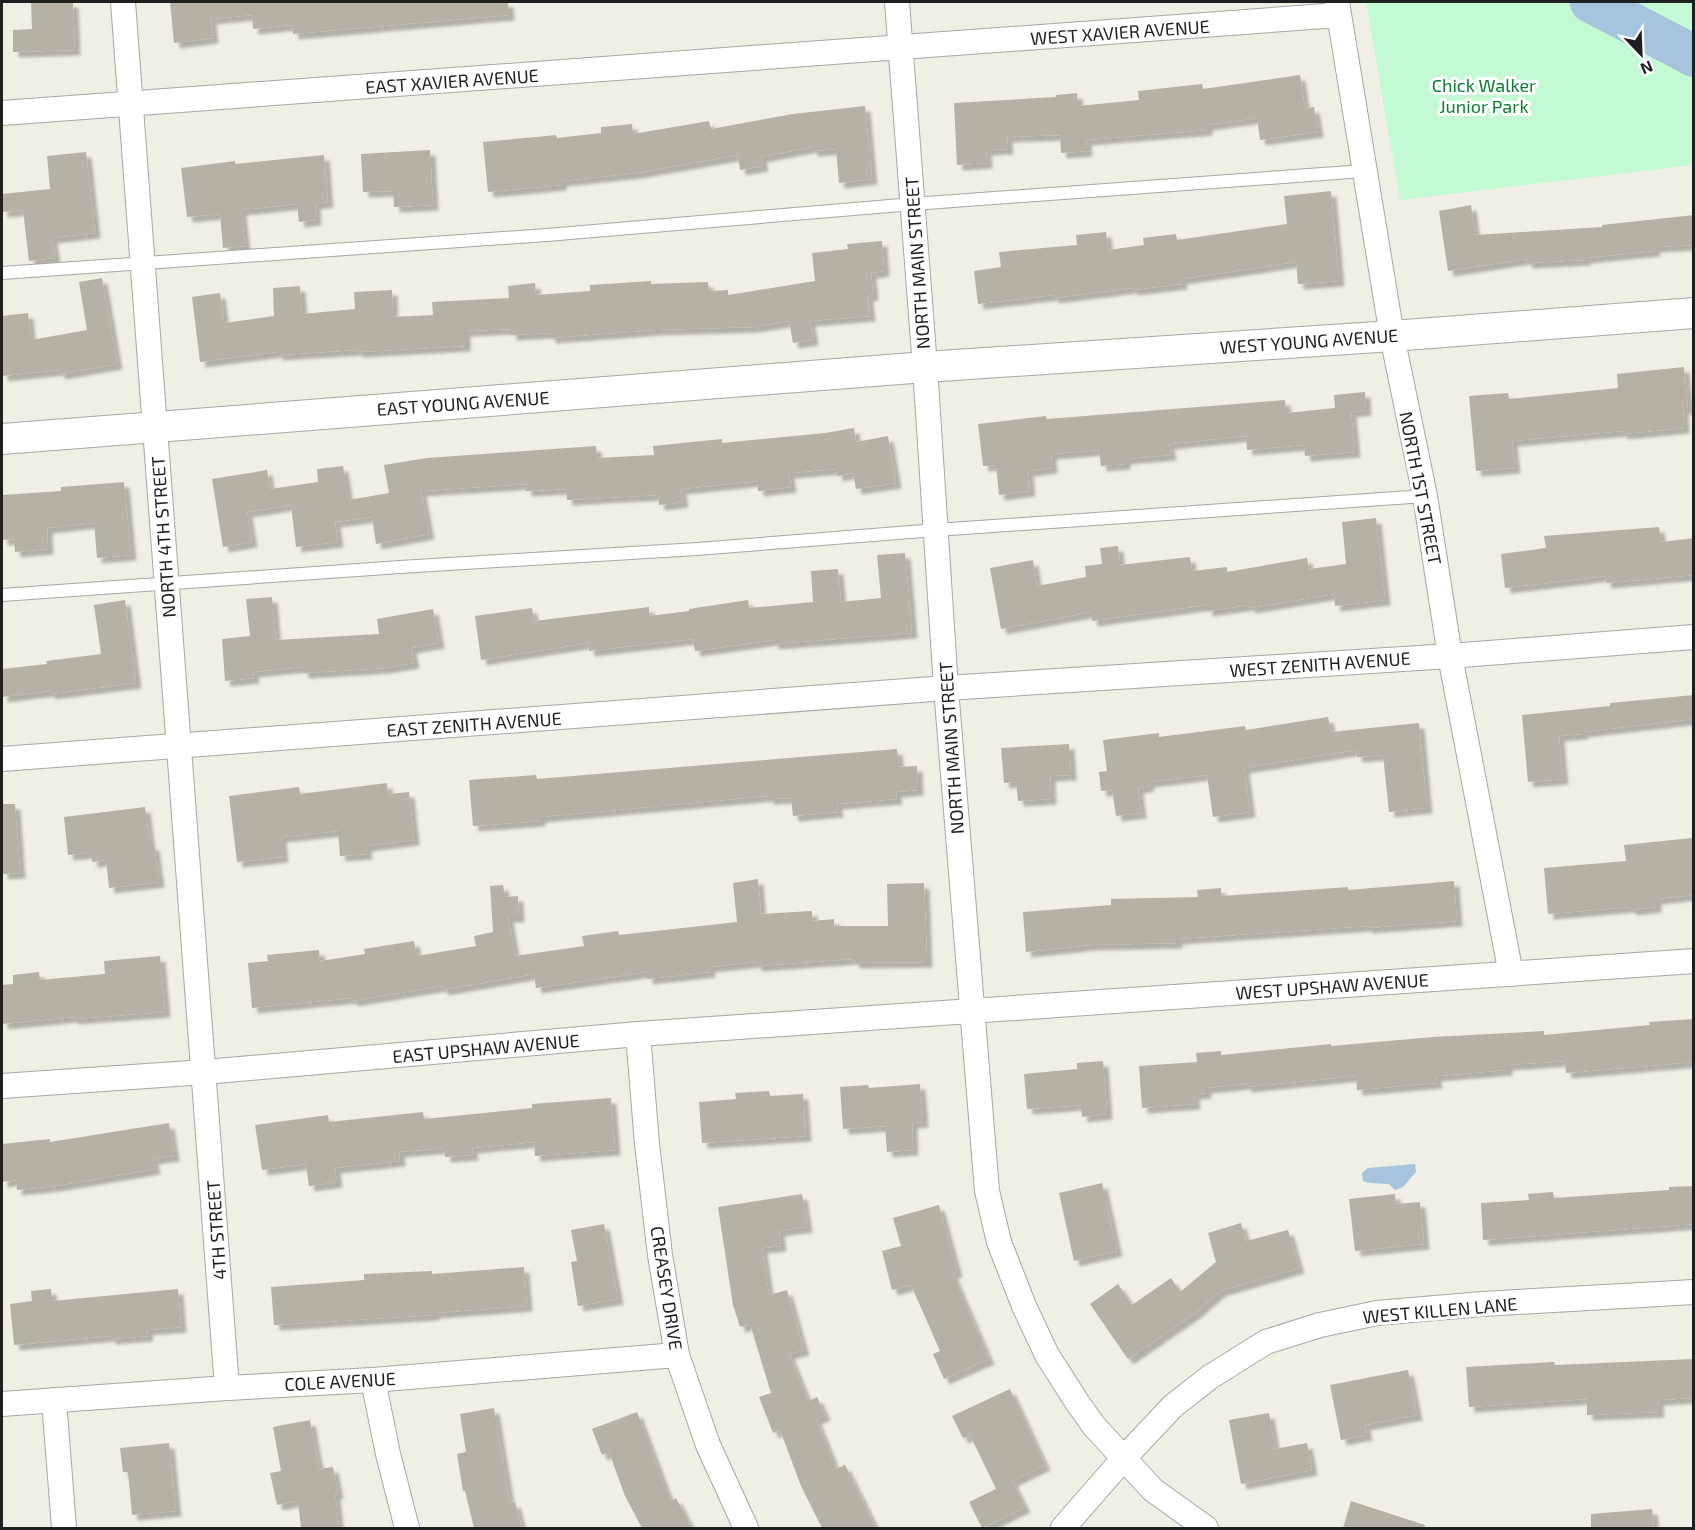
<svg xmlns="http://www.w3.org/2000/svg" width="1695" height="1530" font-family="'Exo 2',sans-serif">
<defs>
<filter id="shadow"><feDropShadow dx="5.5" dy="5.5" stdDeviation="1.5" flood-color="#0004"/></filter>
</defs>
<rect width="100%" height="100%" fill="#f0efe5"/>
<polygon fill="#c3f9d3" points="1366,2 1693,2 1693,165 1400,200"/>
<polygon fill="#a6c4dd" points="1415,1164 1416,1172 1403,1187 1395,1190 1389,1184 1369,1183 1363,1181 1362,1173 1368,1168"/>
<g fill="none" stroke-linecap="round" stroke-linejoin="round">
<polyline stroke="#a6c4dd" stroke-width="42" points="1591,2 1694,56"/>
</g>
<g fill="#b5b1a7" filter="url(#shadow)">
<polygon points="31,2 73,2 75,50 13,52 13,30 32,29"/>
<polygon points="170,2 508,2 509,15 293,34 292,25 253,29 252,15 211,19 213,38 174,43"/>
<polygon points="1300,75 1305,109 1314,107 1318,132 1260,140 1257,118 1207,125 1207,130 1086,140 1087,151 1061,153 1060,135 1007,137 1008,149 986,150 987,163 957,165 954,103 1056,97 1056,95 1077,93 1078,106 1139,100 1138,91 1202,84 1203,89"/>
<polygon points="865,106 872,179 839,183 836,149 812,151 812,147 761,157 763,166 740,170 738,155 637,173 561,181 561,185 488,192 483,142 556,135 557,138 601,133 601,127 632,124 633,134 709,121 711,129 793,114"/>
<polygon points="430,150 433,205 394,207 393,191 363,192 361,154"/>
<polygon points="86,152 95,233 52,238 55,258 29,261 23,210 2,212 2,194 50,189 47,156"/>
<polygon points="324,155 328,202 315,204 316,220 299,222 297,204 241,210 245,246 223,248 220,214 187,217 181,168 235,161 235,164"/>
<polygon points="1331,191 1339,281 1298,284 1296,262 1181,279 1182,284 1132,290 1132,288 1053,298 1053,295 978,304 974,271 1001,267 999,252 1077,245 1076,235 1106,232 1108,250 1144,245 1143,238 1176,234 1177,240 1287,224 1284,196"/>
<polygon points="1471,205 1475,235 1602,227 1602,225 1694,215 1694,245 1654,247 1655,251 1585,258 1585,260 1527,263 1526,259 1448,271 1439,211"/>
<polygon points="882,241 884,271 871,273 873,295 868,296 870,316 810,321 813,340 793,343 789,321 754,327 654,330 550,338 550,333 511,335 511,329 465,331 465,346 357,352 357,350 277,355 277,352 200,362 192,297 220,293 224,323 274,316 273,288 300,286 302,314 355,309 354,292 392,290 393,317 433,315 432,302 509,298 508,286 535,283 536,295 590,291 590,285 651,281 651,284 708,282 709,291 728,290 728,295 815,281 812,253 848,249 847,244"/>
<polygon points="102,278 117,364 60,374 59,370 2,376 2,316 28,313 31,340 87,330 79,282"/>
<polygon points="1684,367 1688,409 1683,409 1684,428 1622,434 1622,431 1512,441 1515,468 1476,471 1469,396 1508,393 1509,399 1618,388 1617,374"/>
<polygon points="1365,392 1366,410 1351,412 1355,452 1305,456 1304,445 1247,450 1246,436 1169,444 1171,455 1125,459 1125,464 1101,466 1099,450 1051,454 1052,468 1028,471 1030,491 999,495 996,465 983,466 978,424 1046,416 1047,419 1285,400 1286,413 1335,408 1334,395"/>
<polygon points="854,428 856,442 888,436 896,483 856,489 853,473 837,476 836,469 789,473 791,487 758,491 757,481 681,489 683,502 659,505 658,495 567,500 566,489 526,491 526,484 421,491 429,534 376,544 372,517 335,522 338,542 296,547 291,505 247,512 252,542 223,547 212,479 267,470 270,489 318,482 317,469 343,466 348,500 389,493 384,465 427,458 596,446 597,458 654,455 653,446 722,439 722,443 825,433"/>
<polygon points="124,482 131,555 97,558 94,523 47,528 48,549 15,552 14,539 2,540 2,495 61,491 61,487"/>
<polygon points="1376,518 1385,600 1335,606 1334,594 1250,608 1249,605 1207,611 1207,605 1092,621 1091,612 1001,629 990,568 1033,560 1037,586 1086,577 1085,566 1102,564 1100,548 1118,546 1120,565 1190,557 1192,571 1227,567 1227,572 1307,558 1309,569 1346,564 1342,522"/>
<polygon points="1659,527 1661,542 1694,538 1694,575 1606,583 1605,576 1505,588 1501,554 1546,548 1544,536"/>
<polygon points="905,553 912,633 773,644 773,640 695,651 693,639 589,651 588,643 481,660 475,616 532,608 534,621 649,607 649,616 689,611 689,609 748,600 749,608 813,602 811,571 838,569 841,602 881,598 877,555"/>
<polygon points="272,597 276,640 379,634 377,619 433,609 439,643 411,648 414,663 385,668 303,673 303,667 253,672 254,678 225,681 222,639 250,636 246,599"/>
<polygon points="125,600 136,683 50,694 50,691 2,697 2,669 47,664 46,661 101,654 94,605"/>
<polygon points="1694,695 1694,719 1582,732 1582,734 1559,736 1563,779 1528,782 1522,715 1610,706 1610,703"/>
<polygon points="1328,717 1331,732 1419,723 1427,808 1389,812 1383,755 1357,757 1356,750 1244,768 1250,812 1213,817 1207,775 1148,782 1149,786 1138,788 1141,813 1116,816 1112,790 1101,791 1099,772 1107,771 1103,740 1159,733 1159,737 1245,726 1246,730"/>
<polygon points="1069,744 1071,775 1050,776 1051,799 1018,801 1016,782 1004,783 1001,748"/>
<polygon points="897,749 899,767 917,766 918,790 896,792 897,799 837,804 838,812 793,816 791,798 768,799 768,796 540,817 540,821 473,826 469,780 536,775 537,779"/>
<polygon points="387,783 388,794 409,792 414,840 366,846 367,854 340,856 338,831 281,837 283,857 237,862 229,796 299,787 300,794"/>
<polygon points="2,804 15,804 20,873 2,874"/>
<polygon points="145,807 150,845 154,845 159,882 109,888 106,860 92,862 91,853 68,855 64,817"/>
<polygon points="1692,838 1694,895 1656,899 1656,907 1631,910 1630,907 1548,914 1544,868 1626,861 1624,845"/>
<polygon points="758,879 761,914 812,911 812,921 834,919 834,926 888,926 887,884 924,883 927,962 854,963 853,959 756,966 756,962 709,967 710,972 647,979 647,972 536,988 534,974 443,990 442,986 352,1001 352,998 252,1008 248,963 268,961 267,955 319,950 320,961 365,954 364,949 414,941 417,956 476,946 474,936 493,932 490,886 503,885 505,897 518,896 519,917 508,917 515,956 584,946 582,936 618,931 619,935 737,922 733,883"/>
<polygon points="1454,881 1457,921 1367,928 1367,926 1177,939 1177,943 1091,945 1026,952 1023,912 1111,905 1111,899 1198,897 1197,890 1221,888 1221,896 1348,887 1348,890"/>
<polygon points="160,956 165,1012 73,1019 73,1017 2,1024 2,985 13,984 13,975 39,972 40,980 105,974 104,961"/>
<polygon points="1694,1019 1694,1062 1566,1073 1565,1061 1507,1065 1507,1070 1436,1076 1437,1083 1357,1090 1356,1076 1246,1087 1246,1084 1206,1088 1206,1093 1194,1094 1195,1104 1142,1108 1139,1066 1197,1062 1196,1053 1221,1051 1221,1055 1331,1044 1331,1046 1433,1037 1544,1031 1544,1035 1650,1025 1649,1022"/>
<polygon points="1103,1061 1107,1114 1082,1117 1081,1105 1027,1109 1024,1074 1077,1069 1077,1063"/>
<polygon points="920,1084 923,1122 912,1123 913,1150 887,1152 885,1126 843,1129 840,1087 868,1085 869,1088"/>
<polygon points="769,1091 770,1096 803,1094 806,1136 702,1143 699,1102 736,1099 735,1093"/>
<polygon points="611,1098 615,1150 535,1156 534,1142 472,1148 473,1155 445,1157 444,1148 399,1152 400,1161 335,1168 337,1182 309,1186 306,1164 262,1170 255,1125 328,1115 329,1122 423,1112 424,1119 532,1108 532,1104"/>
<polygon points="169,1123 174,1156 153,1159 155,1169 55,1186 17,1190 16,1180 2,1182 2,1144 50,1139 50,1142"/>
<polygon points="1102,1183 1117,1251 1074,1261 1059,1193"/>
<polygon points="1694,1186 1694,1224 1483,1240 1481,1203 1529,1200 1528,1194 1553,1192 1554,1198 1669,1190 1669,1187"/>
<polygon points="802,1194 807,1227 779,1231 781,1246 762,1248 769,1295 787,1290 804,1350 789,1354 808,1401 817,1397 825,1415 816,1419 836,1469 845,1465 876,1528 822,1528 801,1486 780,1430 773,1433 759,1397 771,1393 750,1324 740,1327 733,1305 718,1207"/>
<polygon points="1395,1194 1396,1204 1420,1202 1424,1244 1355,1251 1349,1199"/>
<polygon points="939,1205 957,1272 952,1273 989,1359 944,1379 933,1354 940,1351 911,1285 892,1290 882,1251 901,1246 893,1218"/>
<polygon points="1241,1223 1246,1241 1288,1230 1299,1268 1220,1291 1195,1313 1128,1359 1090,1304 1118,1284 1132,1305 1171,1278 1180,1292 1216,1262 1208,1233"/>
<polygon points="604,1224 618,1299 578,1306 571,1262 577,1261 571,1230"/>
<polygon points="524,1267 527,1306 434,1313 434,1315 274,1325 271,1287 364,1280 364,1274 432,1271 432,1274"/>
<polygon points="51,1289 52,1301 178,1289 181,1327 147,1330 148,1336 110,1339 110,1336 14,1345 10,1304 32,1301 31,1291"/>
<polygon points="1694,1359 1694,1398 1658,1400 1659,1412 1587,1415 1587,1399 1469,1407 1466,1367 1554,1362 1555,1365"/>
<polygon points="1408,1370 1417,1415 1365,1425 1367,1435 1341,1440 1330,1385"/>
<polygon points="1010,1389 1045,1465 1012,1481 1025,1507 982,1528 969,1502 996,1489 970,1435 963,1438 952,1416"/>
<polygon points="494,1408 510,1504 515,1502 522,1528 474,1528 465,1491 463,1491 457,1454 466,1452 460,1414"/>
<polygon points="637,1412 670,1501 676,1498 692,1528 642,1528 625,1496 609,1452 602,1455 592,1429"/>
<polygon points="1269,1413 1275,1449 1307,1443 1312,1470 1241,1484 1229,1420"/>
<polygon points="310,1420 319,1469 333,1467 338,1493 335,1494 339,1528 301,1528 298,1501 277,1505 270,1473 281,1471 273,1427"/>
<polygon points="169,1443 176,1511 132,1515 128,1472 123,1472 120,1448"/>
<polygon points="1351,1501 1425,1525 1424,1528 1343,1528"/>
<polygon points="1652,1509 1654,1528 1591,1528 1591,1514"/>
</g>
<g fill="none" stroke-linecap="round" stroke-linejoin="round">
<g stroke="#a6a6a6" stroke-width="14">
<g id="service">
<polyline points="2,273 547,235 913,204 1364,171"/>
<polyline points="2,595 400,567 697,549 936,530 1425,496"/>
</g>
</g>
<g stroke="#a6a6a6" stroke-width="26">
<g id="minor">
<polyline points="123,2 227,1388"/>
<polyline points="897,2 925,367 946,688 987,1191 999,1242 1024,1306 1047,1355 1077,1402 1094,1426 1153,1490 1206,1528"/>
<polyline points="1337,2 1392,336 1425,496 1450,656 1511,974"/>
<polyline points="2,113 1339,15"/>
<polyline points="2,759 946,688 1450,656 1694,637"/>
<polyline points="638,1034 647,1144 660,1255 677,1355 708,1445 746,1528"/>
<polyline points="2,1086 205,1072 638,1034 1694,961"/>
<polyline points="373,1380 388,1454 407,1528"/>
<polyline points="54,1400 64,1528"/>
<polyline points="2,1404 227,1388 373,1380 677,1355"/>
<polyline points="1063,1528 1124,1458 1173,1406 1210,1377 1266,1342 1320,1325 1377,1313 1482,1304 1694,1292"/>
</g>
</g>
<g stroke="#a6a6a6" stroke-width="32">
<polyline id="tertiary" points="2,439 925,367 1392,336 1694,313"/>
</g>
<use href="#service" stroke="#fff" stroke-width="12"/>
<use href="#minor" stroke="#fff" stroke-width="24"/>
<use href="#tertiary" stroke="#fff" stroke-width="30"/>
</g>
<g text-anchor="middle" dominant-baseline="central" stroke-width="6" stroke-linejoin="round" paint-order="stroke">
<g font-size="18" fill="#1f1f1f" stroke="#fff">
<text transform="translate(1120 32) rotate(-4)">WEST XAVIER AVENUE</text>
<text transform="translate(452 81) rotate(-4)">EAST XAVIER AVENUE</text>
<text transform="translate(917 263) rotate(-94)">NORTH MAIN STREET</text>
<text transform="translate(1309 341) rotate(-4)">WEST YOUNG AVENUE</text>
<text transform="translate(463 403) rotate(-4)">EAST YOUNG AVENUE</text>
<text transform="translate(1421 488) rotate(79)">NORTH 1ST STREET</text>
<text transform="translate(163 537) rotate(-94)">NORTH 4TH STREET</text>
<text transform="translate(1320 664) rotate(-4)">WEST ZENITH AVENUE</text>
<text transform="translate(474 724) rotate(-4)">EAST ZENITH AVENUE</text>
<text transform="translate(951 748) rotate(-94)">NORTH MAIN STREET</text>
<text transform="translate(1332 986) rotate(-4)">WEST UPSHAW AVENUE</text>
<text transform="translate(486 1048) rotate(-5)">EAST UPSHAW AVENUE</text>
<text transform="translate(216 1230) rotate(-94)">4TH STREET</text>
<text transform="translate(667 1288) rotate(81)">CREASEY DRIVE</text>
<text transform="translate(1440 1310) rotate(-5)">WEST KILLEN LANE</text>
<text transform="translate(340 1381) rotate(-3)">COLE AVENUE</text>
</g>
<g font-size="18" fill="#0c7e2f" stroke="#fff">
<text x="1484" y="85">Chick Walker<tspan x="1484" dy="21">Junior Park</tspan></text>
</g>
</g>
<rect width="1695" height="1530" fill="none" stroke="#1f1f1f" stroke-width="6"/>
<g transform="translate(1641 54) rotate(157)" stroke="#ffffff" stroke-width="4.5" paint-order="stroke">
<path d="M0-4.5L10 22L0 15L-10 22Z" fill="#1f1f1f"/>
<text y="-9" font-size="16" font-weight="bold" text-anchor="middle" fill="#1f1f1f">N</text>
</g>
</svg>
